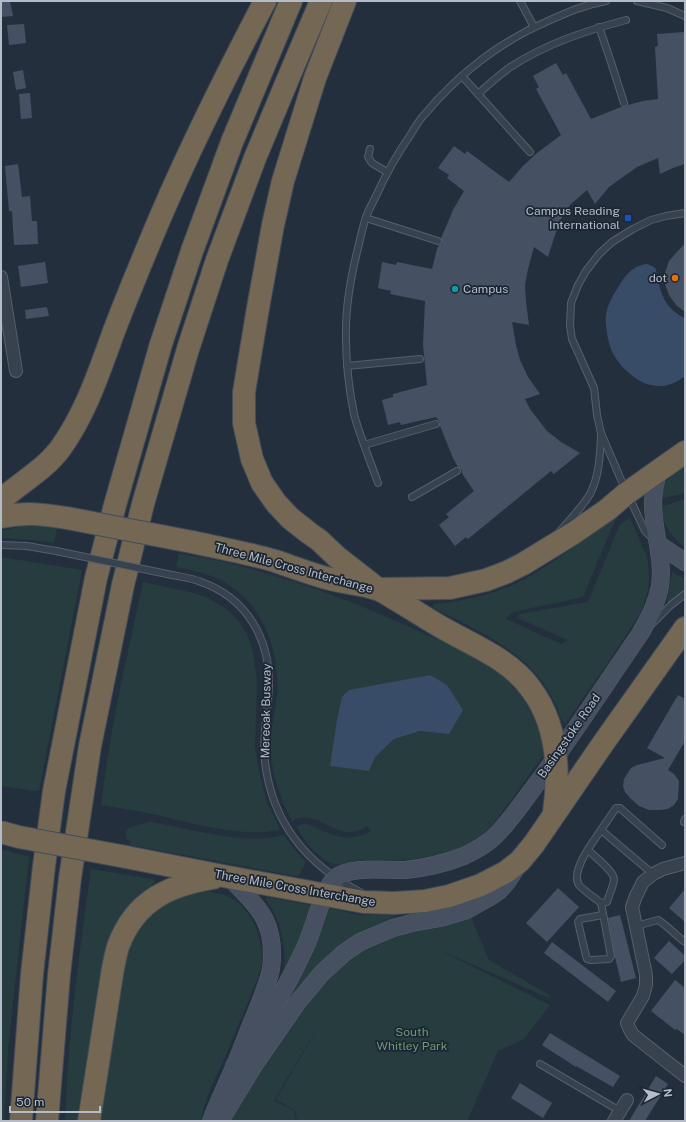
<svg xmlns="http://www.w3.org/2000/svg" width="686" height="1122" font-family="'Public Sans',sans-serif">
<rect width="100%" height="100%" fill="#242f3e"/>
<g fill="#263c3f" fill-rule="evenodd">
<path d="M 685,465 L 685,493 L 664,498 L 659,497 C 665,479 671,476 685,465 Z"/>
<path d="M 685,499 L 685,547 C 671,537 661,522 661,505 L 667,505 Z"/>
<path d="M 617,516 L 617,517 L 612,527 L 583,597 L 513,612 L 506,618 L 506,619 L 513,622 L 561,644 L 568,640 L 518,618 L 519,614 L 588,602 L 620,524 L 630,518 L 646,555 L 648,562 L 649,579 L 648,590 L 645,601 L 640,614 L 601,673 L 565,724 C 561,719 560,713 557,707 C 553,699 548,690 543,683 C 517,647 474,628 435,609 L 433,607 L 434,604 C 464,601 489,595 517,583 C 530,577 542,568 554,561 C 575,546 596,531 617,516 Z"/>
<polygon points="20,526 40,526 57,528 54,543 32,540 3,538 2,531"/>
<path d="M 179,554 C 191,556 203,557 215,560 C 287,576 356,602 423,633 C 451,646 482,659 505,679 C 521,693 531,710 538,729 C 541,738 544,747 543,756 C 530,773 518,791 505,808 C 497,819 488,832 476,839 C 456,853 425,859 400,860 C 387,861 374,859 361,860 C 352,861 339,867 331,863 C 315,856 304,840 296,826 L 303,824 L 308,824 C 332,834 345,845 371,831 L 367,826 C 362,829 356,832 349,832 C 329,832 313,808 292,821 C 281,800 273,779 271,755 C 269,734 275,715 277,695 C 280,655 266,611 232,587 C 228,585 224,581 219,579 C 205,573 191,570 176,567 ZM 430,675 L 449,734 L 420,731 L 394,739 L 375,757 Z"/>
<polygon points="1,557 82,570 39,791 34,791 1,786"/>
<polygon points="672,573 674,573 685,579 685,590 669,603 667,603 667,600"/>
<path d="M 143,582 L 194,593 L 208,598 L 228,610 L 238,620 L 247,634 L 253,651 L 257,680 L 255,747 L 260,776 L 266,800 L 280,829 C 250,840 184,821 152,814 C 135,810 118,808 101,805 C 110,730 127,656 143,582 Z"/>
<path d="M 148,822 L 152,822 C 190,829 247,846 284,835 L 294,849 L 306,862 L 299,875 L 296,876 L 130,845 L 131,840 L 126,839 L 126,831 L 128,828 Z"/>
<polygon points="1,849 29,857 8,1049 4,1121 1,1121"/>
<path d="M 91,869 L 153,879 L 155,882 L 139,896 L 130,906 L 82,1121 L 65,1121 C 68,1037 79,953 91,869 Z"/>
<path d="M 204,891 C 226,894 239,898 251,918 C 258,930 262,945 262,959 C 261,973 254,987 249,1000 C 240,1021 231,1043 222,1064 C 213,1083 204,1101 201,1121 L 98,1121 L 108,1038 L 130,938 L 161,903 L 190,893 Z"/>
<path d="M 267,897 L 310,905 C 311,920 294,953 288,967 L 285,969 L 284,968 C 286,943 281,922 267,901 L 266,898 Z"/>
<polygon points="328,908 360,915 394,915 395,917 364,931 348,940 273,1022 326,910"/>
<polygon points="470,915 489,960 551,996 549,998 437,949 550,1005 524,1039 498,1051 467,1121 297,1121 295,1110 276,1100 328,1009 274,1101 294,1110 296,1121 227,1121 324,977 367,942"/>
</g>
<g fill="#394c67">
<path d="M 647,264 C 650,265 653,266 655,268 C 658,273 657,279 659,284 C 662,299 670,312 685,318 L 685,376 C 677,382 668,387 657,386 C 638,385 618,366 611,349 C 608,342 607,333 606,325 C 606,322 605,319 606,316 C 607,305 613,295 619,286 C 625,275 634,265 647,264 Z"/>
<polygon points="430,675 447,685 463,710 449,734 420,731 394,739 375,757 369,771 330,766 337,720 342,697 349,690"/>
</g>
<g fill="#455162">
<polygon points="1,1 10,1 13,16 1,17"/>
<polygon points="24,24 26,43 9,45 7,25"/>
<polygon points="684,32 685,164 673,168 660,174 658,158 637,167 609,187 595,204 587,190 570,205 560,221 554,238 548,257 534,247 528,269 525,285 526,302 529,325 512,322 516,345 520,360 528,377 540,394 525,399 530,409 547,431 561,442 580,453 554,474 551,471 468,539 466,537 455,546 439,525 449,517 446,514 474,491 463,475 461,469 458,467 453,458 440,426 440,422 436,417 401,425 400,422 388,425 382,400 393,397 393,394 427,385 423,345 425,301 390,294 391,291 378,288 382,262 396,265 397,262 432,269 437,249 439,245 442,243 441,238 445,229 453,210 464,191 447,178 449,175 438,168 454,146 465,154 467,151 509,182 523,166 537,153 561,135 536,89 539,87 533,76 556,63 563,75 566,73 591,119 621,107 626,107 628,105 643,101 658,99 655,47 658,46 657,34"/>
<polygon points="23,70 26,88 16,90 13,72"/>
<polygon points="30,93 32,118 21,119 19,94"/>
<polygon points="18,164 22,197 30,196 32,221 37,221 38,244 14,245 12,211 9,211 5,166"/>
<polygon points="685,243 685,312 676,305 669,295 665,284 665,273 669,261"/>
<polygon points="45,262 48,283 21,287 18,266"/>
<polygon points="47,307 49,316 26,319 25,310"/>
<polygon points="678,695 685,699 685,741 668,770 674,774 679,781 678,799 674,805 668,809 660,810 649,810 639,806 630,798 625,792 623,786 624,779 631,768 637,765 665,758 647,748"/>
<polygon points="558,888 579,907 547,942 526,923"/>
<polygon points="685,889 685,922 669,908"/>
<polygon points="620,915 636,978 621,982 615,957 608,918"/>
<polygon points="669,941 685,956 685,960 672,974 654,958"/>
<polygon points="552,942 616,991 608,1002 544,953"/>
<polygon points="675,980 685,988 685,1035 677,1029 675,1030 651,1011"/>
<polygon points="550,1033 620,1076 613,1087 576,1066 576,1067 542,1045"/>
<polygon points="656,1076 668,1084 645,1121 629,1121"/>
<polygon points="520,1083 552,1103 543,1118 511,1098"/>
</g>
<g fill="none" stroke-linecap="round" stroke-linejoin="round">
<g stroke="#565f6c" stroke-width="8">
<g id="lane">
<polyline points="520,1 534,27"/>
<polyline points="637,1 667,8 685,16"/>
<polyline points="599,27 610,59 624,103"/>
<polyline points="462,76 520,141 530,152"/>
<path d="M 478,94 C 488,85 498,76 509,68 C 545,44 585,31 626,20"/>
<polyline points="370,149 368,157 372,163 387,172"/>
<polyline points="366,218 438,241"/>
<polyline points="347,366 420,359"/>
<polyline points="364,445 436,424"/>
<path d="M 378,483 C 370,460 360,437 354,414 C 349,389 346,363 346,338 C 345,306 351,275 359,244 C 361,235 363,226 366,217 C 368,211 372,204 375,198 C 385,176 397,154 411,134 C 415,127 419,120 425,114 C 458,74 501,41 548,21 C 568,12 584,5 606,1"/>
<polyline points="625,489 601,433 597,415 594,388 572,339 570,326 571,303 578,285 586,271 599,254 612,242 633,229 651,220 666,216 685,213"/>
<polyline points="412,497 457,471"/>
<polyline points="629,497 645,531 653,539"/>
<path d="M 560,531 C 569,521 583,506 590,494 C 599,477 600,456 601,436"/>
<polyline points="1,545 27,546 56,551"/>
<path d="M 172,575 C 182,577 192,578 201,582 C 247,598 270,639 269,686 C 268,712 262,737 265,762 C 272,823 308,866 362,893"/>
<polyline points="652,624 671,605 685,594"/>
<polyline points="684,822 685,819"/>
<polyline points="601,830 616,808 620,808 662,845"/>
<path d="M 588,850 C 594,856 615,872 614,880 C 613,887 609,895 607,902 L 601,903 C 595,898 584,891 579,885 C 570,871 593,842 601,830 L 653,874"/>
<polyline points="601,903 611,956 609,959 591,960 587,959 586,956 578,922 580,919 603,915"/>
<path d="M 636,926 L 658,920 C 668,926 675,935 685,942"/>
<polyline points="540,1064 620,1111"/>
</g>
</g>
<g stroke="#565f6c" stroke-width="14">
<g id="street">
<polyline points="1,277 16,371"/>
<polyline points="685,863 663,869 653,874 643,882 636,896 632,907 646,975 646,985 643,996 627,1023 629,1028 633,1035 685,1076"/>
<polyline points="614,1121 627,1100"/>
</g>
</g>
<g stroke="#565f6c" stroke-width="18">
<g id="secondary">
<polyline points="658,544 685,562"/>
<path d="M 234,1066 C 261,1029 284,993 303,952 C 312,934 316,914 324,896 C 327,890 329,884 334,879 C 349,865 386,871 405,870 C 425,868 446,863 464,856 C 476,850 488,844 498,833 C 514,816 527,796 541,778 C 575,731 607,682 640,634 C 649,619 657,603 660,586 C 664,558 653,531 653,504 C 653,492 655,482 659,471"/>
<path d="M 211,1121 C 218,1102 227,1084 235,1065 C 242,1049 248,1031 255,1015 C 261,1000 268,984 271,969 C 273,953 272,933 264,918 C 256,903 241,890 229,877"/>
<polyline points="220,1121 253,1067 297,1003 322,973 344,953 360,942 393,928 412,923 440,918 467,910 492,896 499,891 507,882 517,867"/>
</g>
</g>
<g stroke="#434c59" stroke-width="24">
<g id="highway">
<polyline points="345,1 315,78 283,181 273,225 258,308 244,392 244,423 252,459 262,483 276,503 290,518 309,533 319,540 337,557 378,589"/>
<path d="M 1,500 C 20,483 44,470 60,449 C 86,413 99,372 114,331 C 125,302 137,273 149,244 C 183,161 223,81 265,1"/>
<path d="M 1,517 C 26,512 42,514 67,518"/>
<path d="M 192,542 C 220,548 248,553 275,561 C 293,567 311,574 330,579 C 345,583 362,584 377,589 C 383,591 390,596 395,599 C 414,610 431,622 450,632 C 479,648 511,661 531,689 C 558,725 560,770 554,813"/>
<polyline points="378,589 450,588 486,580 507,572 523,564 572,534 607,510 627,493 685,452"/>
<polyline points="126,857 223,876 364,902 395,903 425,901 449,896 481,885 506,872 520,861 534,844 602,745 685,628"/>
<polyline points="21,1121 32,974 44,866 54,791 96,578 115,505 161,344 192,251 232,142 291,1"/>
<polyline points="47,1121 59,975 70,878 90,746 123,585 143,504 188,349 217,260 255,158 293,67 321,1"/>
<path d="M 89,1121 L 113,968 C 115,960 116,951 119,944 C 136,900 170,885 213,878"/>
</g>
</g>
<use href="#lane" stroke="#38414e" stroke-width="6"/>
<use href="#street" stroke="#38414e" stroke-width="12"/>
<use href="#secondary" stroke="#465061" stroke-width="17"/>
<use href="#highway" stroke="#746855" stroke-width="22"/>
<g stroke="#565f6c" stroke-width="8" stroke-linecap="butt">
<polyline id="lane-bridge" points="56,551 172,575"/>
</g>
<g stroke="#434c59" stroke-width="24" stroke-linecap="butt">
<g id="highway-bridge">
<polyline points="67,518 192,542"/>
<polyline points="1,832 19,837 126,857"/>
</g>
</g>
<use href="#lane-bridge" stroke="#38414e" stroke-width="6"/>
<use href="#highway-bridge" stroke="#746855" stroke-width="22"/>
</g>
<rect fill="#1a4fb4" stroke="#1d2633" stroke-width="1.5" x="624" y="214" width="8" height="8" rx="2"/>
<circle fill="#e8710a" stroke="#1d2633" stroke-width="1.5" cx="675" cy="278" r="4"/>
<circle fill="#0f9aa8" stroke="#1d2633" stroke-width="1.5" cx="455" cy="289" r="4"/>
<g text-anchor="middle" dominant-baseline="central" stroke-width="3.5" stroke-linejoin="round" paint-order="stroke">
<g font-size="12" fill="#b4bcc9" stroke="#1d2633" text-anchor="end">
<text x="620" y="211">Campus Reading<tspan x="620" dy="14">International</tspan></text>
<text x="667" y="278">dot</text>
<text x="463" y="289" text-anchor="start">Campus</text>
</g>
<g font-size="12" fill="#b4bcc9" stroke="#1d2633">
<text transform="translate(294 568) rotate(15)">Three Mile Cross Interchange</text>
<text transform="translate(266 711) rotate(-89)">Mereoak Busway</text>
<text transform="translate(569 736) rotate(-55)">Basingstoke Road</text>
<text transform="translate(295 888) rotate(10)">Three Mile Cross Interchange</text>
</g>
<g font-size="12" fill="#6b9a76" stroke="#1d2633">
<text x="412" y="1032">South<tspan x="412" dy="14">Whitley Park</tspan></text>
</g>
</g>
<rect width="686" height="1122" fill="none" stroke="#b4bcc9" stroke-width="4"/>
<g transform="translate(658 1094) rotate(84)" stroke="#1d2633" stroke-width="3" paint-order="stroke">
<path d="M0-3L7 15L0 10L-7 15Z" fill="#b4bcc9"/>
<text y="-6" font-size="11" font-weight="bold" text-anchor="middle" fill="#b4bcc9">N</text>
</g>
<path d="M10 1106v6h90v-6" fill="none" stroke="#b4bcc9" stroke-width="2"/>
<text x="16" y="1106" font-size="12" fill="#b4bcc9" stroke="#1d2633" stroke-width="3" paint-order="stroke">50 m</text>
</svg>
